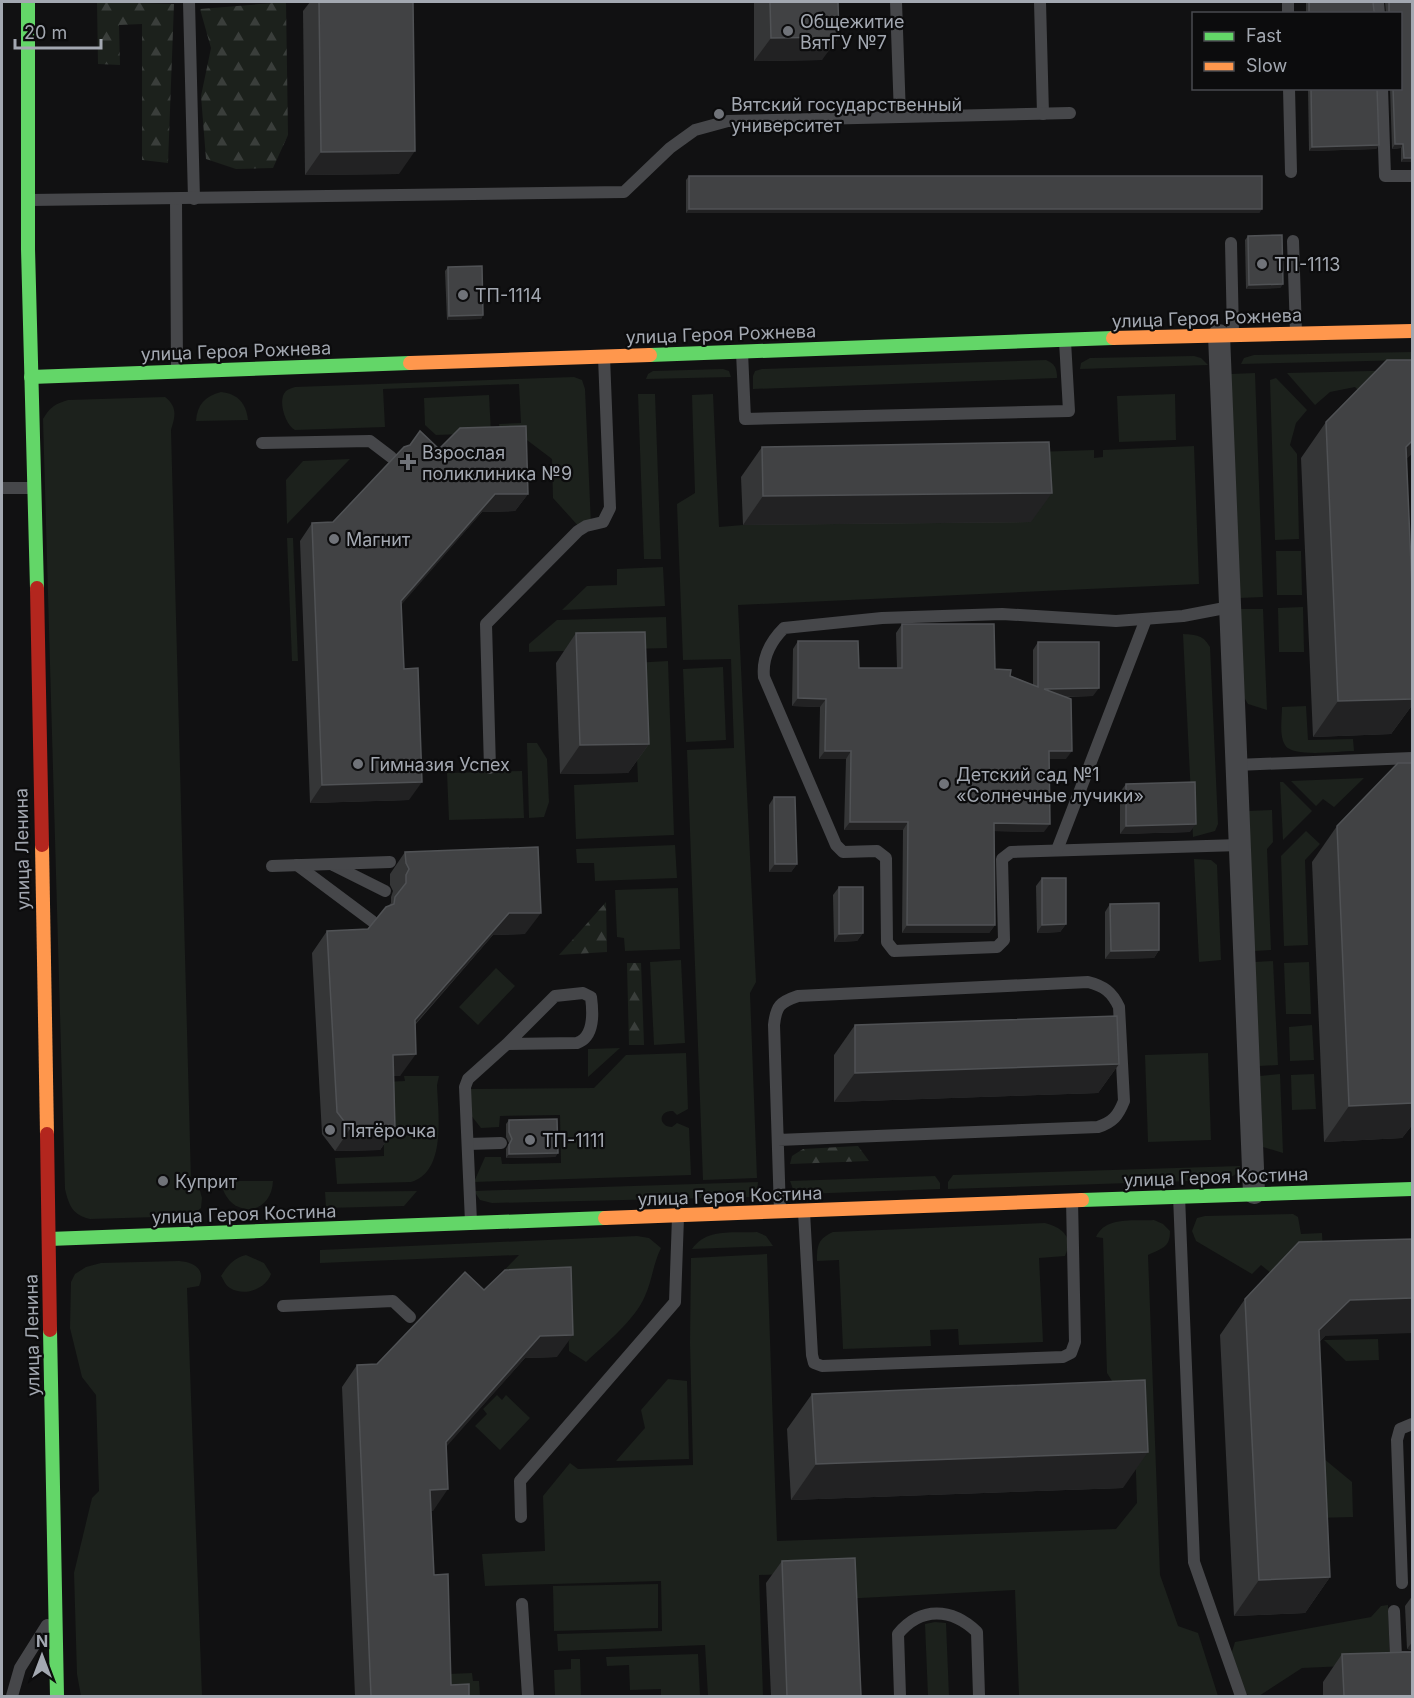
<svg xmlns="http://www.w3.org/2000/svg" width="1414" height="1698" font-family="Inter,sans-serif">
<defs>
<pattern id="forest-firs" width="22" height="20" patternUnits="userSpaceOnUse" patternTransform="scale(1.5)"><rect width="22" height="20" fill="#1c211c"/><path d="M5 1l3.5 6h-7zM16 11l3.5 6h-7z" fill="#3a3e3b"/></pattern>
</defs>
<rect width="100%" height="100%" fill="#111112"/>
<g fill="#1c211c">
<polygon points="1412,352 1412,360 1241,364 1244,358 1254,355"/>
<polygon points="1194,356 1201,358 1208,365 1080,369 1081,363 1090,358"/>
<path d="M 1046,360 C 1055,364 1057,368 1057,378 L 753,389 L 753,376 L 755,371 L 762,369 Z"/>
<polygon points="723,369 729,371 731,377 646,379 648,374 653,371"/>
<polygon points="1412,370 1360,392 1355,387 1330,392 1315,405 1287,373"/>
<polygon points="1255,373 1263,597 1239,598 1231,374"/>
<path d="M 574,377 L 582,380 L 585,389 L 591,525 L 581,529 L 553,498 L 552,459 L 519,434 L 500,434 L 499,424 L 521,423 L 519,384 L 383,389 L 385,427 L 295,430 C 285,425 277,399 286,391 C 288,389 292,388 295,387 Z"/>
<polygon points="1276,378 1307,410 1296,423 1290,445 1297,454 1299,539 1275,540 1270,380"/>
<path d="M 221,392 C 238,394 246,403 248,420 L 196,421 C 197,405 205,396 221,392 Z"/>
<polygon points="638,394 655,394 661,559 644,559"/>
<polygon points="713,394 719,527 743,525 1034,452 1094,450 1094,458 1103,457 1103,450 1194,446 1199,584 738,605 756,982 750,993 757,1178 703,1180 687,750 734,748 731,659 683,660 677,504 695,493 692,395"/>
<polygon points="1175,394 1176,440 1119,442 1117,396"/>
<polygon points="489,395 491,433 436,435 425,425 424,398"/>
<path d="M 165,397 C 178,407 175,417 171,430 L 191,1181 L 199,1187 L 202,1198 L 201,1208 L 191,1216 L 90,1219 C 73,1215 69,1206 65,1189 L 43,419 C 50,407 55,404 68,400 Z"/>
<polygon points="350,459 287,524 286,480 303,461"/>
<polygon points="287,538 293,538 298,661 292,661"/>
<polygon points="1276,551 1301,551 1302,595 1277,595"/>
<polygon points="663,567 665,606 562,610 587,586 617,585 617,569"/>
<polygon points="1303,607 1304,652 1279,652 1278,608"/>
<polygon points="1238,609 1263,609 1267,710 1248,704 1242,694"/>
<polygon points="666,617 667,648 529,652 529,644 557,620"/>
<path d="M 1183,634 C 1197,635 1203,635 1210,647 L 1218,824 L 1215,831 L 1193,837 Z"/>
<polygon points="668,661 674,835 576,839 574,785 638,782 633,663"/>
<polygon points="723,667 726,740 686,742 683,669"/>
<path d="M 1306,706 L 1308,740 L 1353,739 L 1354,751 C 1339,751 1292,758 1285,745 C 1279,736 1282,718 1282,707 Z"/>
<polygon points="527,743 537,743 547,759 549,802 544,817 529,818"/>
<polygon points="522,771 524,818 449,820 447,773"/>
<polygon points="1364,778 1334,807 1323,799 1316,806 1291,781"/>
<polygon points="1280,782 1283,782 1312,811 1283,840"/>
<polygon points="1272,810 1273,842 1267,849 1271,950 1254,951 1248,811"/>
<polygon points="1306,831 1320,844 1305,860 1308,945 1284,946 1281,856"/>
<polygon points="675,845 677,878 595,881 594,863 577,863 576,849"/>
<polygon points="1194,859 1211,860 1217,865 1221,960 1199,962"/>
<polygon points="678,888 680,949 625,951 624,938 617,937 615,890"/>
<polygon points="681,960 685,1043 654,1045 650,962"/>
<polygon points="1273,961 1278,1065 1259,1066 1254,962"/>
<polygon points="1309,962 1311,1014 1286,1014 1284,963"/>
<polygon points="496,968 515,986 478,1025 459,1007"/>
<polygon points="1312,1025 1314,1060 1290,1061 1289,1027"/>
<polygon points="620,1048 588,1077 588,1049"/>
<path d="M 686,1053 L 688,1109 L 677,1115 L 673,1111 C 658,1110 658,1127 672,1127 L 677,1123 L 689,1128 L 691,1175 L 474,1182 L 485,1157 L 501,1157 L 502,1164 L 561,1163 L 560,1115 L 500,1116 L 499,1127 L 481,1128 L 470,1114 L 469,1089 L 594,1088 L 626,1055 Z"/>
<polygon points="1208,1053 1211,1140 1148,1142 1145,1055"/>
<polygon points="1280,1074 1283,1153 1263,1147 1260,1076"/>
<polygon points="1314,1074 1316,1109 1292,1110 1291,1075"/>
<path d="M 404,1076 L 439,1076 L 437,1085 C 438,1113 447,1172 411,1182 L 337,1184 L 335,1158 L 384,1156 L 383,1082 L 405,1081 Z"/>
<polygon points="1240,1166 1240,1171 1233,1176 1221,1180 948,1189 948,1182 953,1175"/>
<polygon points="935,1176 940,1183 940,1189 802,1194 793,1189 790,1181"/>
<path d="M 221,1181 L 273,1181 C 271,1219 226,1218 221,1181 Z"/>
<polygon points="758,1182 757,1192 751,1197 492,1203 480,1200 474,1191"/>
<polygon points="417,1191 404,1206 326,1208 325,1192"/>
<polygon points="1293,1214 1298,1217 1301,1234 1322,1233 1324,1273 1272,1274 1261,1265 1252,1274 1196,1241 1192,1231 1197,1218 1205,1216"/>
<path d="M 1154,1220 L 1163,1224 L 1170,1231 C 1170,1248 1162,1248 1148,1255 L 1160,1575 L 1178,1626 L 1198,1633 L 1218,1696 L 1019,1696 L 1015,1590 L 841,1599 L 840,1572 L 759,1575 L 763,1696 L 708,1696 L 705,1645 L 558,1651 L 557,1634 L 662,1631 L 661,1581 L 485,1586 L 482,1554 L 545,1551 L 543,1496 L 570,1463 L 578,1469 L 693,1465 L 690,1343 L 691,1258 L 767,1254 L 777,1541 L 1116,1529 L 1137,1503 L 1134,1416 L 1107,1373 L 1103,1238 L 1096,1237 C 1105,1216 1134,1221 1154,1220 Z"/>
<path d="M 1045,1223 C 1063,1228 1074,1237 1065,1256 L 1039,1258 L 1043,1342 L 959,1345 L 958,1329 L 930,1330 L 931,1346 L 843,1349 L 839,1260 L 817,1261 C 817,1245 818,1239 833,1232 Z"/>
<path d="M 757,1232 L 766,1236 L 773,1246 L 692,1249 C 706,1228 733,1233 757,1232 Z"/>
<path d="M 637,1236 L 649,1238 L 661,1248 C 653,1264 652,1281 645,1296 C 635,1320 605,1344 586,1362 L 569,1351 L 567,1284 L 488,1287 L 519,1255 L 320,1263 L 320,1250 Z"/>
<path d="M 246,1255 L 264,1263 L 271,1274 C 266,1289 244,1297 230,1288 C 225,1285 224,1280 221,1276 C 228,1265 234,1258 246,1255 Z"/>
<path d="M 179,1261 C 195,1262 206,1270 199,1286 L 187,1288 L 202,1696 L 81,1696 L 77,1674 L 74,1573 L 92,1498 L 99,1491 L 96,1395 L 82,1377 L 70,1328 L 71,1282 L 75,1274 L 86,1267 L 101,1263 Z"/>
<polygon points="1378,1339 1379,1360 1346,1361 1324,1340"/>
<polygon points="668,1379 687,1381 689,1459 616,1461 645,1428 641,1410"/>
<polygon points="497,1395 502,1400 506,1395 530,1418 500,1450 475,1426 487,1414 483,1409"/>
<polygon points="1312,1449 1352,1482 1353,1517 1315,1518"/>
<polygon points="658,1584 658,1628 554,1631 553,1586"/>
<polygon points="1388,1605 1390,1664 1302,1668 1259,1696 1250,1696 1245,1693 1231,1655 1235,1642 1371,1617 1381,1606"/>
<polygon points="935,1622 946,1623 949,1696 928,1696 925,1624"/>
<polygon points="698,1654 700,1696 661,1696 661,1689 630,1690 629,1665 607,1666 606,1657"/>
<polygon points="571,1659 580,1659 581,1696 555,1696 554,1670 571,1669"/>
<polygon points="472,1673 473,1681 479,1681 480,1696 457,1696 449,1689 448,1674"/>
</g>
<g fill="url(#forest-firs)">
<polygon points="97,2 174,4 168,163 142,160 142,24 119,25 120,65 98,64"/>
<polygon points="286,2 288,135 273,168 236,169 206,159 201,96 211,48 200,9"/>
<polygon points="606,902 607,952 559,955"/>
<polygon points="627,963 641,963 644,1045 629,1045"/>
<polygon points="858,1146 869,1161 790,1164 792,1156 803,1149"/>
</g>
<g fill="none" stroke-linecap="round" stroke-linejoin="round">
<g stroke="#46474a" stroke-width="12">
<polyline points="189,2 194,199"/>
<polyline points="896,2 900,116"/>
<polyline points="1040,2 1043,114"/>
<polyline points="1288,2 1288,14"/>
<polyline points="1378,2 1379,14"/>
<polyline points="1289,88 1291,172"/>
<polyline points="1382,88 1385,176 1412,176"/>
<polyline points="176,199 177,370"/>
<polyline points="30,200 624,192 670,148 695,130 728,121 1070,113"/>
<polyline points="1293,241 1296,332"/>
<polyline points="1231,243 1233,333"/>
<polyline points="742,352 745,419 1069,411 1065,341"/>
<polyline points="262,443 370,441 391,457"/>
<polyline points="2,488 33,488"/>
<path d="M 1230,607 L 1183,616 L 1116,621 L 1002,614 L 882,618 L 784,628 C 771,641 762,658 764,677 L 836,845 L 843,852 L 877,851 L 886,858 L 887,942 L 894,951 L 997,947 L 1004,940 L 1002,859 L 1011,852 L 1240,845"/>
<polyline points="1236,765 1412,758"/>
<polyline points="490,768 486,624 578,531 586,526 603,522 610,508 604,357"/>
<polyline points="1057,850 1146,619"/>
<polyline points="297,865 372,921"/>
<polyline points="333,865 385,891"/>
<polyline points="272,866 390,862"/>
<path d="M 778,1140 L 1098,1127 C 1113,1122 1118,1116 1124,1101 L 1119,1007 C 1112,992 1104,986 1088,982 L 798,996 C 780,1002 776,1006 774,1025 L 780,1211"/>
<polyline points="468,1144 501,1143"/>
<polyline points="1179,1196 1194,1562 1241,1696"/>
<polyline points="804,1212 812,1355 814,1363 822,1366 1063,1357 1071,1353 1075,1342 1072,1200"/>
<path d="M 471,1222 L 465,1087 L 468,1079 L 507,1044 L 577,1043 C 595,1037 593,1012 591,997 L 583,993 L 555,996 L 507,1044"/>
<polyline points="283,1306 393,1301 410,1317"/>
<polyline points="521,1517 520,1481 675,1302 678,1217"/>
<polyline points="1402,1583 1397,1440 1400,1429 1412,1424"/>
<polyline points="522,1604 528,1696"/>
<polyline points="1394,1611 1396,1657 1412,1657"/>
<polyline points="12,1696 20,1668 47,1625"/>
<path d="M 900,1696 L 898,1634 C 921,1606 952,1608 977,1632 L 979,1696"/>
</g>
<polyline stroke="#46474a" stroke-width="22" points="1219,335 1254,1193"/>
<g stroke="#63d668" stroke-width="14">
<polyline points="28,2 28,249 37,588"/>
<polyline points="650,355 1113,338"/>
<polyline points="31,377 410,363"/>
<polyline points="1082,1200 1412,1189"/>
<polyline points="49,1239 605,1218"/>
<polyline points="50,1330 57,1696"/>
</g>
<g stroke="#ff974d" stroke-width="14">
<polyline points="1113,338 1412,331"/>
<polyline points="410,363 650,355"/>
<polyline points="42,845 47,1134"/>
<polyline points="605,1218 1082,1200"/>
</g>
<g stroke="#b3261e" stroke-width="14">
<polyline points="37,588 42,845"/>
<polyline points="47,1134 50,1330"/>
</g>
</g>
<g fill="#353637">
<polygon points="310,2 413,2 399,174 305,175 303,11"/>
<polygon points="754,2 838,2 822,60 754,61"/>
<polygon points="1306,2 1373,2 1374,11 1376,14 1306,14"/>
<polygon points="1385,2 1413,2 1413,162 1401,162 1401,148 1392,149 1390,88 1401,88 1401,14 1386,14"/>
<polygon points="1308,88 1377,88 1379,145 1376,149 1309,151"/>
<polygon points="689,176 1262,209 1259,213 686,213 686,180"/>
<polygon points="1248,236 1283,284 1280,288 1246,289 1245,240"/>
<polygon points="448,267 483,315 481,319 447,320 445,271"/>
<polygon points="1413,360 1413,453 1406,458 1413,611 1413,704 1391,734 1313,737 1301,458 1326,422"/>
<polygon points="762,447 1031,522 743,525 741,477"/>
<polygon points="439,449 528,494 515,511 482,512 401,604 409,800 310,803 300,541 312,523 333,522"/>
<polygon points="902,624 995,669 1033,685 1033,650 1038,642 1093,696 1064,697 1066,759 1049,759 1044,832 994,831 995,925 989,933 902,933 903,830 844,830 846,759 819,759 820,707 792,706 793,649 798,641 859,668 897,668 896,633"/>
<polygon points="576,633 649,744 628,773 560,774 556,663"/>
<polygon points="1413,763 1413,1124 1402,1138 1324,1142 1312,862 1337,826"/>
<polygon points="1126,784 1190,832 1120,834 1120,792"/>
<polygon points="774,797 797,864 791,872 769,872 769,805"/>
<polygon points="405,852 525,934 493,935 415,1025 400,1076 394,1076 395,1128 380,1150 335,1151 322,1134 312,953 327,931 368,929 391,903 391,897 393,891 390,885 390,874"/>
<polygon points="1042,878 1066,924 1060,932 1037,933 1036,886"/>
<polygon points="839,887 863,933 857,941 834,942 833,895"/>
<polygon points="1110,904 1159,950 1154,958 1105,959 1105,912"/>
<polygon points="855,1025 1119,1064 1098,1093 834,1102 834,1055"/>
<polygon points="509,1120 558,1153 555,1157 506,1158 506,1149 509,1143 506,1137 506,1124"/>
<polygon points="465,1272 557,1357 525,1358 446,1446 433,1511 431,1511 434,1575 451,1685 469,1696 355,1696 342,1387 357,1365 377,1364"/>
<polygon points="1245,1299 1325,1336 1319,1342 1330,1577 1305,1613 1234,1616 1220,1335"/>
<polygon points="812,1394 1123,1488 791,1500 787,1429"/>
<polygon points="782,1561 861,1696 771,1696 766,1583"/>
<polygon points="1413,1595 1413,1650 1407,1649 1405,1606"/>
<polygon points="1342,1654 1413,1696 1323,1696 1323,1682"/>
</g>
<g fill="#222223">
<polygon points="839,37 822,60 754,61 771,38"/>
<polygon points="1395,144 1403,144 1401,148 1392,149"/>
<polygon points="1379,145 1376,149 1309,151 1312,147"/>
<polygon points="415,151 399,174 305,175 321,152"/>
<polygon points="1404,158 1413,158 1413,162 1401,162"/>
<polygon points="689,209 1262,209 1259,213 686,213"/>
<polygon points="1283,284 1280,288 1246,289 1249,285"/>
<polygon points="483,315 481,319 447,320 449,316"/>
<polygon points="1413,440 1413,453 1381,482 1406,447"/>
<polygon points="1052,493 1031,522 743,525 763,496"/>
<polygon points="495,494 528,494 515,511 482,512 389,619 401,601"/>
<polygon points="1099,688 1093,696 1038,697 1044,689"/>
<polygon points="798,698 826,699 820,707 792,706"/>
<polygon points="1413,699 1413,704 1391,734 1313,737 1338,701"/>
<polygon points="649,744 628,773 560,774 580,745"/>
<polygon points="825,751 851,751 846,759 819,759"/>
<polygon points="1049,751 1072,751 1066,759 1043,759"/>
<polygon points="422,782 409,800 310,803 322,785"/>
<polygon points="850,822 908,822 903,830 844,830"/>
<polygon points="994,823 1050,824 1044,832 988,831"/>
<polygon points="1196,824 1190,832 1120,834 1126,826"/>
<polygon points="775,864 797,864 791,872 769,872"/>
<polygon points="509,913 541,913 525,934 493,935 399,1042 415,1020"/>
<polygon points="1066,924 1060,932 1037,933 1042,925"/>
<polygon points="907,925 995,925 989,933 902,933"/>
<polygon points="863,933 857,941 834,942 839,934"/>
<polygon points="1159,950 1154,958 1105,959 1111,951"/>
<polygon points="416,1054 400,1076 378,1076 393,1055"/>
<polygon points="1119,1064 1098,1093 834,1102 855,1073"/>
<polygon points="1413,1103 1413,1124 1402,1138 1324,1142 1349,1106"/>
<polygon points="395,1128 380,1150 335,1151 350,1129"/>
<polygon points="558,1153 555,1157 506,1158 509,1154"/>
<polygon points="1413,1298 1413,1333 1325,1336 1294,1366 1319,1330 1350,1300"/>
<polygon points="573,1335 557,1357 525,1358 431,1464 446,1442 540,1336"/>
<polygon points="1148,1452 1123,1488 791,1500 816,1464"/>
<polygon points="448,1489 433,1511 414,1512 430,1490"/>
<polygon points="1330,1577 1305,1613 1234,1616 1259,1580"/>
<polygon points="1413,1641 1413,1650 1407,1649"/>
</g>
<g fill="#414244" stroke="#505255" stroke-width="1.5">
<polygon points="319,2 413,2 415,151 321,152"/>
<polygon points="770,2 838,2 839,37 771,38"/>
<polygon points="1309,2 1373,2 1374,11 1376,14 1309,14"/>
<polygon points="1389,2 1413,2 1413,158 1404,158 1403,144 1395,144 1393,88 1401,88 1401,14 1389,14"/>
<polygon points="1311,88 1377,88 1379,145 1312,147"/>
<rect x="689" y="176" width="573" height="33"/>
<polygon points="1282,235 1283,284 1249,285 1248,236"/>
<polygon points="482,266 483,315 449,316 448,267"/>
<polygon points="1387,360 1413,360 1413,440 1406,447 1413,611 1413,699 1338,701 1326,422"/>
<polygon points="526,426 528,494 495,494 401,601 404,669 418,668 422,782 322,785 312,523 333,522 404,447 410,445 420,431 439,449 460,428"/>
<polygon points="1049,442 1052,493 763,496 762,447"/>
<polygon points="902,624 994,624 995,669 1011,670 1010,676 1038,687 1038,642 1099,642 1099,688 1044,689 1071,699 1072,751 1049,751 1050,824 994,823 995,925 907,925 908,822 850,822 851,751 825,751 826,699 798,698 798,641 858,641 859,668 902,668"/>
<polygon points="645,632 649,744 580,745 576,633"/>
<polygon points="1398,763 1413,763 1413,1103 1349,1106 1337,826"/>
<polygon points="1195,782 1196,824 1126,826 1126,784"/>
<polygon points="774,797 795,797 797,864 775,864"/>
<polygon points="538,847 541,913 509,913 415,1020 416,1054 393,1055 395,1128 350,1129 337,1112 327,931 368,929 386,907 394,904 395,897 406,883 406,875 409,869 406,863 405,852"/>
<polygon points="1042,878 1066,878 1066,924 1042,925"/>
<polygon points="839,887 863,887 863,933 839,934"/>
<polygon points="1159,903 1159,950 1111,951 1110,904"/>
<polygon points="1117,1016 1119,1064 855,1073 855,1025"/>
<polygon points="557,1119 558,1153 509,1154 509,1145 512,1139 509,1132 509,1120"/>
<polygon points="1413,1239 1413,1298 1350,1300 1319,1330 1330,1577 1259,1580 1245,1299 1299,1242"/>
<polygon points="571,1267 573,1335 540,1336 446,1442 448,1489 430,1490 434,1575 448,1574 451,1685 469,1684 469,1696 371,1696 357,1365 377,1364 465,1272 484,1290 505,1270"/>
<polygon points="1145,1380 1148,1452 816,1464 812,1394"/>
<polygon points="855,1558 861,1696 787,1696 782,1561"/>
<polygon points="1413,1652 1413,1696 1344,1696 1342,1654"/>
</g>
<g fill="#707379" stroke="#0c0c0d" stroke-width="2">
<circle cx="788" cy="31" r="6"/>
<circle cx="719" cy="114" r="6"/>
<circle cx="1262" cy="264" r="6"/>
<circle cx="463" cy="295" r="6"/>
<path d="M405 453h6v6h6v6h-6v6h-6v-6h-6v-6h6z"/>
<circle cx="334" cy="539" r="6"/>
<circle cx="358" cy="764" r="6"/>
<circle cx="944" cy="784" r="6"/>
<circle cx="330" cy="1130" r="6"/>
<circle cx="530" cy="1140" r="6"/>
<circle cx="163" cy="1181" r="6"/>
</g>
<g text-anchor="middle" dominant-baseline="central" stroke-width="4.5" stroke-linejoin="round" paint-order="stroke">
<g font-size="18" fill="#a3a8b1" stroke="#0c0c0d" text-anchor="start">
<text x="800" y="21">Общежитие<tspan x="800" dy="21">ВятГУ №7</tspan></text>
<text x="731" y="104">Вятский государственный<tspan x="731" dy="21">университет</tspan></text>
<text x="1274" y="264">ТП-1113</text>
<text x="475" y="295">ТП-1114</text>
<text x="422" y="452">Взрослая<tspan x="422" dy="21">поликлиника №9</tspan></text>
<text x="346" y="539">Магнит</text>
<text x="370" y="764">Гимназия Успех</text>
<text x="956" y="774">Детский сад №1<tspan x="956" dy="21">«Солнечные лучики»</tspan></text>
<text x="342" y="1130">Пятёрочка</text>
<text x="542" y="1140">ТП-1111</text>
<text x="175" y="1181">Куприт</text>
</g>
<g font-size="18" fill="#a3a8b1" stroke="#0c0c0d">
<text transform="translate(1207 318) rotate(-2)">улица Героя Рожнева</text>
<text transform="translate(721 334) rotate(-2)">улица Героя Рожнева</text>
<text transform="translate(236 351) rotate(-2)">улица Героя Рожнева</text>
<text transform="translate(22 849) rotate(-91)">улица Ленина</text>
<text transform="translate(1216 1177) rotate(-2)">улица Героя Костина</text>
<text transform="translate(730 1196) rotate(-2)">улица Героя Костина</text>
<text transform="translate(244 1214) rotate(-2)">улица Героя Костина</text>
<text transform="translate(32 1335) rotate(-91)">улица Ленина</text>
</g>
</g>
<rect width="1414" height="1698" fill="none" stroke="#a3a8b1" stroke-width="6"/>
<rect x="1192" y="12" width="210" height="78" fill="#0c0c0d" stroke="#484a4f" stroke-width="1.5"/>
<rect x="1204" y="32" width="30" height="9" fill="#63d668" stroke="#484a4f" stroke-width="1.5"/>
<text x="1246" y="42" font-size="18" fill="#a3a8b1">Fast</text>
<rect x="1204" y="62" width="30" height="9" fill="#ff974d" stroke="#484a4f" stroke-width="1.5"/>
<text x="1246" y="72" font-size="18" fill="#a3a8b1">Slow</text>
<g transform="translate(42 1656)" stroke="#0c0c0d" stroke-width="4.5" paint-order="stroke">
<path d="M0-4.5L10 22L0 15L-10 22Z" fill="#a3a8b1"/>
<text y="-9" font-size="16" font-weight="bold" text-anchor="middle" fill="#a3a8b1">N</text>
</g>
<path d="M15 39v9h86v-9" fill="none" stroke="#a3a8b1" stroke-width="3"/>
<text x="24" y="39" font-size="18" fill="#a3a8b1" stroke="#0c0c0d" stroke-width="4.5" paint-order="stroke">20 m</text>
</svg>
